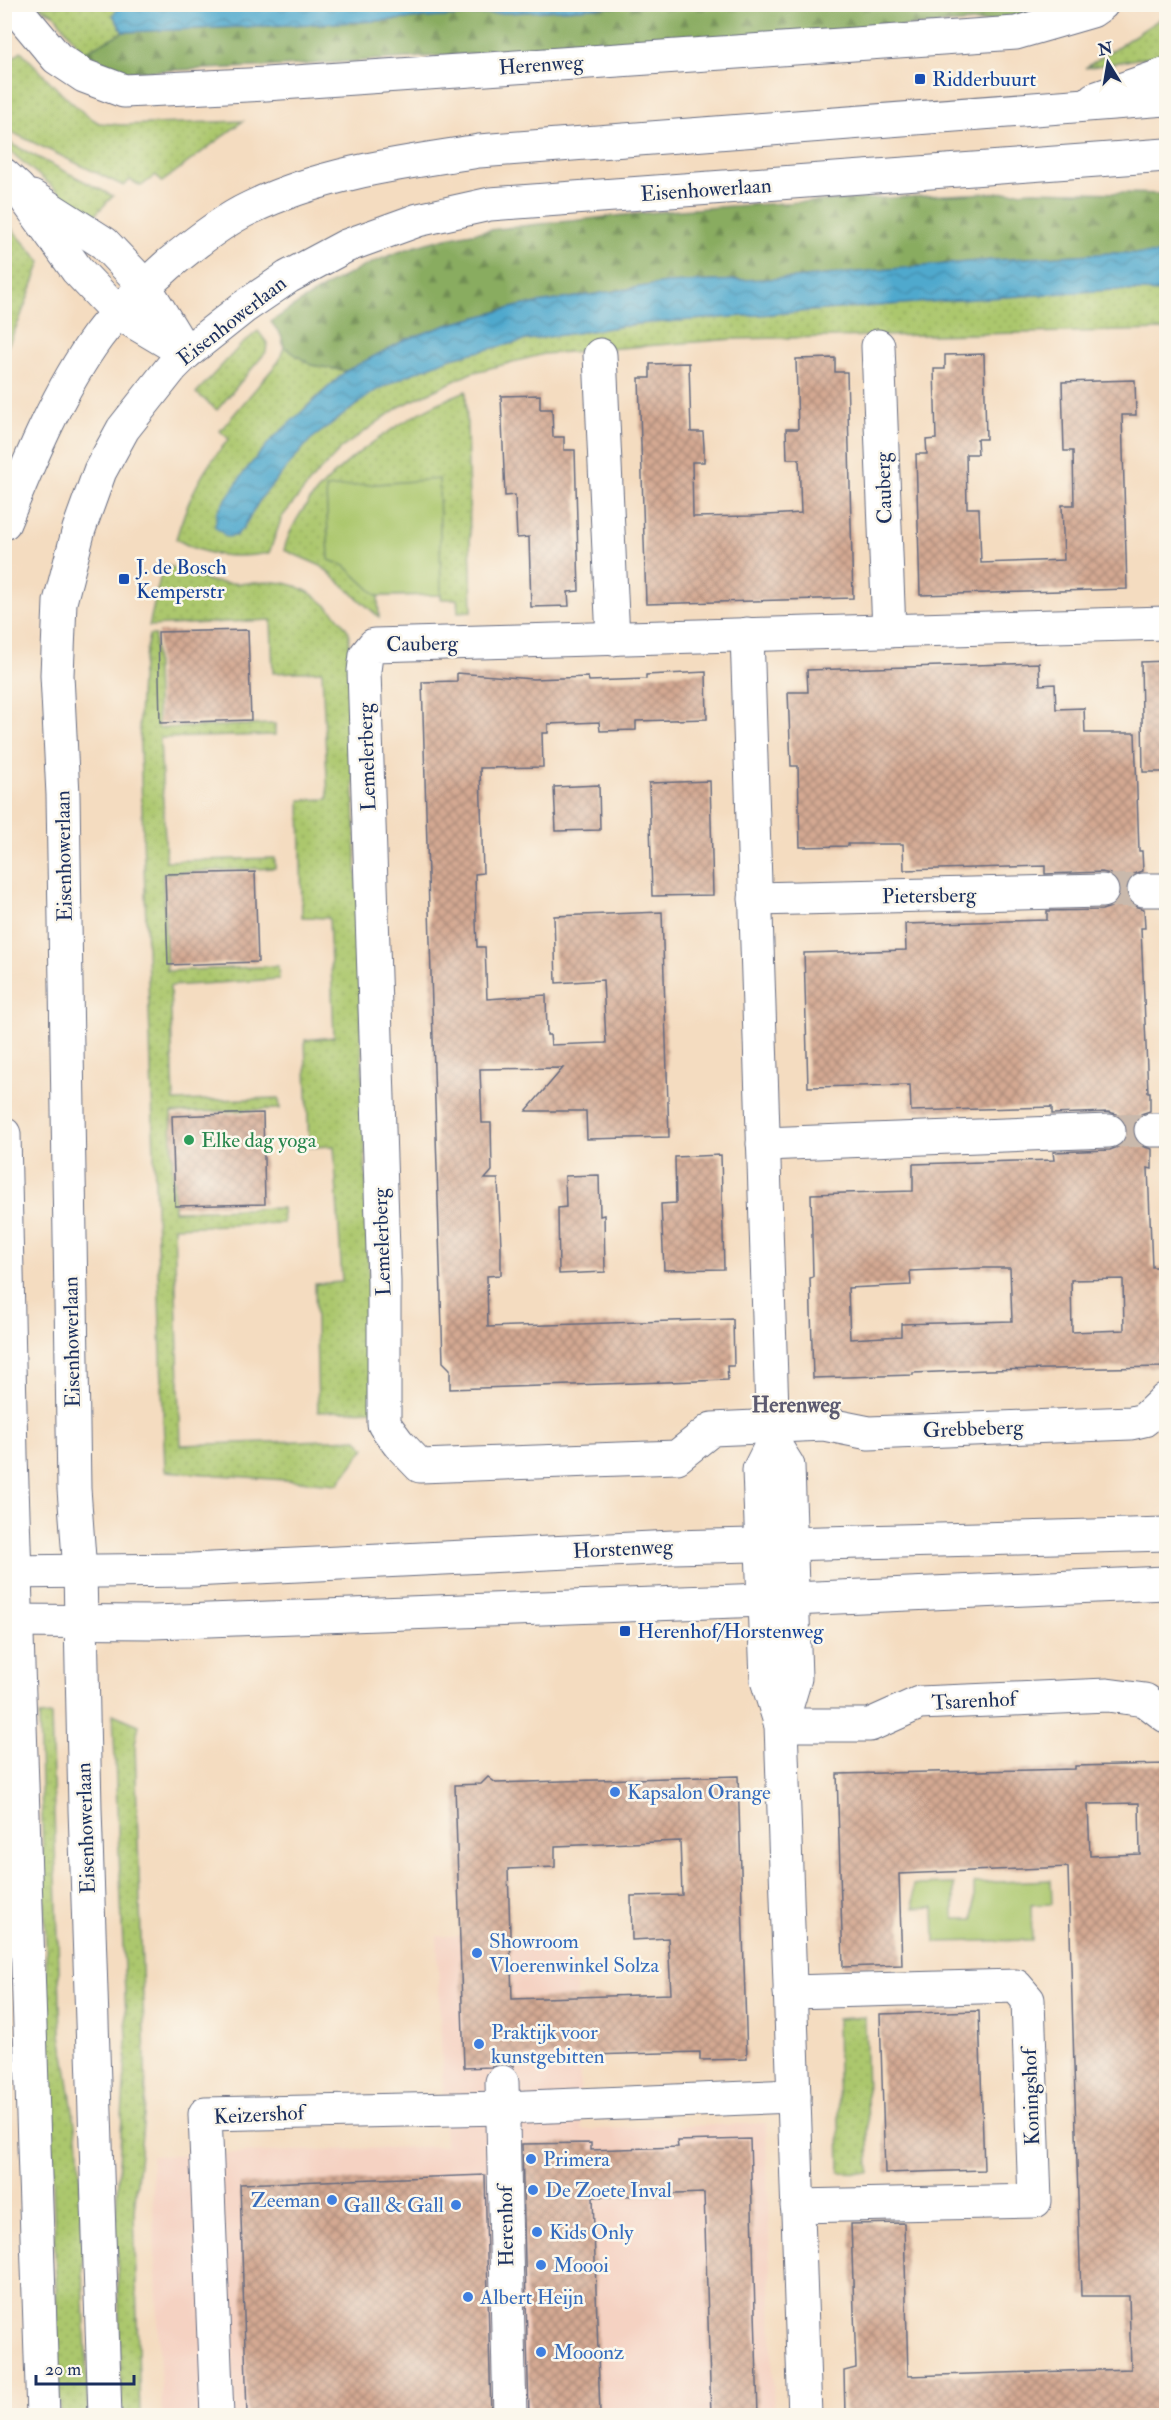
<svg xmlns="http://www.w3.org/2000/svg" width="1171" height="2420" font-family="'IM FELL Double Pica',serif">
<defs>
<pattern id="grass-dots" width="8" height="8" patternUnits="userSpaceOnUse" patternTransform="scale(1.5)"><rect width="8" height="8" fill="#acc76d"/><path d="M2 2h.1M6 6h.1" fill="none" stroke="#93ab61" stroke-width="1.8" stroke-linecap="round"/></pattern>
<pattern id="forest-firs" width="22" height="20" patternUnits="userSpaceOnUse" patternTransform="scale(1.5)"><rect width="22" height="20" fill="#89ac60"/><path d="M5 1l3.5 6h-7zM16 11l3.5 6h-7z" fill="#6f8c52"/></pattern>
<pattern id="water-waves" width="16" height="10" patternUnits="userSpaceOnUse" patternTransform="scale(1.5)"><rect width="16" height="10" fill="#50a9cd"/><path d="M0 5q4-4 8 0t8 0" fill="none" stroke="#428aaa"/></pattern>
<pattern id="building-cross-hatch" width="8" height="8" patternUnits="userSpaceOnUse" patternTransform="scale(1.5)"><rect width="8" height="8" fill="#d4a992"/><path d="M0 0l8 8M0 8l8-8" fill="none" stroke="#ab8a7a"/></pattern>
</defs>
<rect width="100%" height="100%" fill="#fbf7ec"/>
<filter id="ink" filterUnits="userSpaceOnUse"><feTurbulence type="fractalNoise" baseFrequency=".0167" numOctaves="2"/><feDisplacementMap in="SourceGraphic" scale="12" xChannelSelector="R" yChannelSelector="G"/><feConvolveMatrix kernelMatrix="1 2 1 2 8 2 1 2 1" color-interpolation-filters="sRGB"/></filter>
<filter id="wash" filterUnits="userSpaceOnUse"><feTurbulence type="fractalNoise" baseFrequency=".008" numOctaves="4" result="noise"/><feDisplacementMap in="SourceGraphic" scale="24" xChannelSelector="R" yChannelSelector="G"/><feGaussianBlur stdDeviation="1.35" result="paint"/><feColorMatrix in="noise" values="0 0 0 0 0 0 0 0 0 0 0 0 0 0 0 0 0 1.4 0 .05"/><feComposite in="paint" operator="in"/></filter>
<g filter="url(#wash)">
<rect width="100%" height="100%" fill="#f4dcc0"/>
<polygon fill="#f5d2c2" points="437,1936 574,1937 582,2130 766,2123 774,2415 162,2415 151,2156 445,2146"/>
<g fill="url(#grass-dots)" stroke="#647b66" stroke-width="1.5">
<polygon points="36,5 120,5 113,15 123,32 83,53 55,15"/>
<polygon points="1166,15 1166,54 1085,68"/>
<polygon points="4,51 13,58 21,51 59,91 86,115 99,123 121,125 243,121 162,182 156,175 141,186 130,180 124,186 5,129"/>
<polygon points="4,140 113,196 91,219 5,147"/>
<polygon points="5,221 41,262 19,321 5,352"/>
<path d="M 1112,290 L 1166,292 L 1166,330 L 733,339 L 544,354 L 471,373 L 399,407 L 343,447 L 315,476 L 282,517 L 269,553 C 235,559 206,557 176,539 C 187,501 202,469 229,439 L 220,431 L 279,361 L 284,347 L 311,365 L 346,371 L 306,407 L 217,512 L 216,527 L 243,528 L 261,498 L 310,440 L 375,391 L 406,376 L 451,358 L 527,340 L 638,324 L 928,302 Z"/>
<polygon points="258,331 267,343 266,352 217,410 196,393 240,346"/>
<path d="M 466,391 L 472,611 L 458,612 L 457,599 L 441,599 L 441,595 L 378,596 L 379,617 L 321,566 L 284,550 C 302,480 402,416 466,391 Z"/>
<path d="M 163,565 C 179,567 196,579 215,582 C 235,585 255,582 275,582 C 306,583 333,607 349,632 L 373,1410 L 318,1412 L 315,1284 L 342,1282 L 334,1146 L 309,1147 L 305,1040 L 334,1037 L 329,918 L 302,917 L 300,800 L 328,799 L 322,671 L 273,673 L 271,620 L 149,626 Z"/>
<polygon points="149,635 155,635 158,728 275,724 275,735 160,738 166,861 275,858 275,868 163,873 167,971 278,966 279,979 170,986 174,1101 279,1098 280,1109 171,1113 174,1211 282,1208 283,1223 174,1227 181,1445 357,1439 365,1448 338,1484 165,1471 139,720 141,678"/>
<polygon points="113,1714 139,1725 135,1744 146,2095 134,2211 140,2416 122,2415 116,2210 127,2040"/>
<polygon points="51,1715 61,2034 79,2150 88,2415 60,2415 39,1716"/>
<polygon points="865,2017 869,2173 840,2172 837,2019"/>
</g>
<g fill="url(#forest-firs)" stroke="#526e5f" stroke-width="1.5">
<polygon points="642,5 1054,5 1007,20 282,66 126,72 83,53 123,32 357,22"/>
<path d="M 1032,191 L 1166,194 L 1166,254 L 1112,253 L 979,261 L 794,278 L 666,283 L 519,306 L 447,325 L 405,340 L 346,371 L 311,365 L 284,347 L 281,335 L 271,322 C 315,291 359,265 410,248 C 464,230 523,226 580,220 C 729,202 881,199 1032,191 Z"/>
</g>
<g fill="#acc76d" stroke="#647b66" stroke-width="1.5">
<polygon points="439,479 441,595 377,596 345,566 329,560 326,488"/>
<polygon points="1051,1880 1052,1904 1031,1905 1032,1940 935,1942 934,1907 914,1908 913,1885 954,1884 954,1919 974,1919 974,1883"/>
</g>
<g fill="url(#water-waves)" stroke="#366c96" stroke-width="1.5">
<polygon points="120,4 642,4 642,5 357,22 123,32 113,15"/>
<polygon points="1112,253 1166,254 1166,292 1112,290 928,302 638,324 527,340 451,358 406,376 375,391 310,440 261,498 243,528 235,536 227,537 215,527 217,512 245,471 271,440 346,371 405,340 447,325 519,306 666,283 794,278 979,261"/>
</g>
<g id="blocks">
<g fill="url(#building-cross-hatch)" fill-rule="evenodd">
<polygon points="984,354 986,439 977,439 978,454 966,454 967,508 979,508 981,563 1064,560 1062,505 1074,505 1073,451 1064,451 1062,382 1135,380 1136,415 1122,415 1127,589 920,595 916,454 927,454 926,440 936,439 934,369 945,369 945,355"/>
<polygon points="835,358 835,372 847,372 853,598 646,604 639,378 650,378 650,364 689,363 691,432 703,432 704,447 704,462 692,462 693,517 751,516 801,513 799,459 787,459 786,429 798,429 796,359"/>
<polygon points="540,395 540,409 552,409 553,437 564,437 564,450 575,450 579,591 568,592 569,606 531,607 529,537 517,538 515,495 505,496 501,396"/>
<polygon points="248,630 251,720 160,723 158,632"/>
<polygon points="1167,661 1167,772 1143,772 1141,662"/>
<path d="M 1039,663 L 1040,685 L 1055,684 L 1056,709 L 1084,708 L 1085,733 L 1135,733 L 1139,851 L 1142,851 L 1143,871 L 1134,874 L 1128,880 L 1125,891 L 1128,899 L 1134,906 L 1144,909 L 1145,928 L 1141,928 L 1148,1092 L 1150,1092 L 1150,1111 L 1141,1114 L 1135,1120 L 1132,1131 L 1135,1139 L 1141,1146 L 1152,1149 L 1152,1169 L 1148,1168 L 1152,1267 L 1161,1267 L 1163,1367 L 988,1370 L 913,1373 L 913,1375 L 813,1378 L 810,1278 L 813,1277 L 811,1194 L 913,1191 L 913,1164 L 1054,1160 L 1053,1152 L 1110,1150 L 1118,1147 L 1125,1140 L 1128,1131 L 1125,1122 L 1117,1114 L 1108,1112 L 1052,1114 L 1052,1107 L 911,1111 L 910,1085 L 808,1087 L 804,953 L 906,950 L 905,924 L 1047,920 L 1047,911 L 1102,910 L 1111,907 L 1118,900 L 1121,890 L 1118,881 L 1110,874 L 1102,872 L 1045,874 L 1045,866 L 904,870 L 903,844 L 848,844 L 848,846 L 800,847 L 798,766 L 791,766 L 788,692 L 808,692 L 807,670 ZM 985,1268 L 1010,1268 L 1012,1321 L 901,1324 L 901,1336 L 850,1339 L 848,1288 L 911,1285 L 910,1271 ZM 1123,1279 L 1124,1330 L 1072,1332 L 1071,1280 Z"/>
<polygon points="706,672 707,719 636,721 636,730 600,731 599,722 548,724 548,733 542,733 543,767 480,768 483,873 475,874 476,920 477,947 485,947 487,999 546,995 547,1035 550,1035 551,1045 606,1043 603,980 556,983 554,916 662,912 669,1137 587,1139 586,1111 526,1111 563,1068 480,1069 482,1123 491,1123 492,1171 485,1179 498,1179 501,1247 501,1275 487,1276 488,1327 733,1319 734,1366 727,1366 728,1380 450,1389 450,1369 443,1362 422,682 457,681 457,673 533,679 588,677 589,681 646,679 646,675"/>
<polygon points="710,781 713,895 652,896 649,783"/>
<polygon points="599,785 600,830 556,831 554,787"/>
<polygon points="255,872 258,962 168,965 165,874"/>
<polygon points="263,1113 265,1204 175,1206 172,1116"/>
<polygon points="721,1155 724,1269 664,1270 661,1204 676,1203 675,1157"/>
<polygon points="599,1175 600,1216 604,1215 605,1272 559,1274 558,1208 566,1207 565,1176"/>
<path d="M 1167,1764 L 1167,2415 L 845,2415 L 844,2371 L 856,2368 L 851,2224 L 904,2223 L 908,2376 L 1131,2369 L 1129,2296 L 1081,2296 L 1068,1867 L 899,1874 L 902,1965 L 843,1967 L 837,1774 L 1075,1769 L 1075,1766 ZM 1139,1803 L 1140,1854 L 1090,1856 L 1088,1804 Z"/>
<path d="M 738,1776 L 747,2059 L 700,2060 L 700,2052 L 514,2057 L 514,2066 L 501,2063 L 491,2067 L 464,2068 L 455,1785 L 481,1784 L 488,1777 L 496,1783 ZM 680,1841 L 682,1895 L 631,1896 L 632,1940 L 668,1938 L 671,1994 L 512,1999 L 508,1869 L 555,1867 L 555,1846 Z"/>
<polygon points="979,2011 984,2170 885,2173 880,2014"/>
<polygon points="750,2139 758,2415 711,2415 704,2193 593,2197 600,2415 529,2415 522,2144 591,2143 591,2150 678,2147 677,2141"/>
<polygon points="485,2175 491,2415 247,2415 240,2184"/>
</g>
</g>
</g>
<g filter="url(#ink)">
<use href="#blocks" fill-opacity="0" stroke="#676c80" stroke-width="1.5"/>
<g fill="none" stroke-linecap="round" stroke-linejoin="round">
<g stroke="#c9b9ac" stroke-width="33" stroke-dasharray="33 16" stroke-linecap="butt">
<polyline points="1102,891 1144,890"/>
<polyline points="1109,1131 1151,1130"/>
</g>
<g stroke="#676c80" stroke-width="35">
<g id="minor">
<polyline points="4,7 21,15 57,58 84,76 124,91 266,84 1016,33 1092,11 1102,4"/>
<polyline points="1094,99 1166,74"/>
<polyline points="4,175 18,188 77,270 117,312 186,353"/>
<polyline points="32,197 104,243 144,285 183,349"/>
<polyline points="878,346 889,631"/>
<polyline points="600,355 613,639"/>
<polyline points="1166,623 374,645 366,655 364,671 384,1281 384,1424 398,1443 420,1466 677,1457 712,1429 824,1424 869,1433 1131,1423 1144,1420 1166,1399"/>
<polyline points="747,634 773,1442 759,1470 767,1680 781,1725 805,2416"/>
<polyline points="1144,890 1166,890"/>
<polyline points="755,899 1102,891"/>
<polyline points="1151,1130 1166,1130"/>
<polyline points="763,1144 1109,1131"/>
<polyline points="773,1442 788,1466 795,1678 781,1725"/>
<polyline points="4,1572 192,1570 673,1547 1166,1534"/>
<polyline points="4,1621 154,1622 792,1599 1166,1583"/>
<polyline points="781,1725 870,1725 919,1703 1107,1695 1145,1700 1166,1716"/>
<polyline points="790,1992 1016,1986 1028,2000 1035,2201 797,2206"/>
<polyline points="502,2082 510,2416"/>
<polyline points="217,2416 205,2114 503,2108 794,2096"/>
</g>
</g>
<g stroke="#676c80" stroke-width="35">
<g id="major">
<path d="M 4,523 C 29,462 59,389 98,336 C 118,309 143,288 168,265 C 192,245 222,221 250,208 C 322,173 401,163 479,151 L 1166,99"/>
<polyline points="4,1134 11,1455 43,2416"/>
<polyline points="105,2416 85,1809 80,1572 74,1489 63,795 57,675 60,602 79,529 100,471 123,429 172,367 186,353 244,307 288,277 346,246 418,220 490,204 1166,155"/>
</g>
</g>
<use href="#minor" stroke="#fff" stroke-width="33"/>
<use href="#major" stroke="#fff" stroke-width="33"/>
</g>
</g>
<g fill="#1a4fb4" stroke="#fbf7ec" stroke-width="2">
<rect x="914" y="73" width="12" height="12" rx="3"/>
<rect x="118" y="573" width="12" height="12" rx="3"/>
<rect x="619" y="1625" width="12" height="12" rx="3"/>
</g>
<circle fill="#2e9e5b" stroke="#fbf7ec" stroke-width="2" cx="189" cy="1140" r="6"/>
<g fill="#3f7fe0" stroke="#fbf7ec" stroke-width="2">
<circle cx="615" cy="1792" r="6"/>
<circle cx="477" cy="1953" r="6"/>
<circle cx="479" cy="2044" r="6"/>
<circle cx="531" cy="2159" r="6"/>
<circle cx="533" cy="2190" r="6"/>
<circle cx="332" cy="2200" r="6"/>
<circle cx="456" cy="2205" r="6"/>
<circle cx="537" cy="2232" r="6"/>
<circle cx="541" cy="2265" r="6"/>
<circle cx="468" cy="2297" r="6"/>
<circle cx="541" cy="2352" r="6"/>
</g>
<g text-anchor="middle" dominant-baseline="central" stroke-width="5" stroke-linejoin="round" paint-order="stroke">
<g font-size="21" fill="#1b2f5e" stroke="#fbf7ec">
<text transform="translate(541 65) rotate(-4)">Herenweg</text>
<text transform="translate(706 190) rotate(-4)">Eisenhowerlaan</text>
<text transform="translate(232 321) rotate(-38)">Eisenhowerlaan</text>
<text transform="translate(884 488) rotate(-92)">Cauberg</text>
<text transform="translate(422 644) rotate(-1)">Cauberg</text>
<text transform="translate(367 757) rotate(-92)">Lemelerberg</text>
<text transform="translate(64 856) rotate(-91)">Eisenhowerlaan</text>
<text transform="translate(929 896) rotate(-1)">Pietersberg</text>
<text transform="translate(382 1242) rotate(-92)">Lemelerberg</text>
<text transform="translate(72 1342) rotate(-91)">Eisenhowerlaan</text>
<text transform="translate(973 1429) rotate(-2)">Grebbeberg</text>
<text transform="translate(623 1549) rotate(-3)">Horstenweg</text>
<text transform="translate(974 1701) rotate(-3)">Tsarenhof</text>
<text transform="translate(86 1828) rotate(-92)">Eisenhowerlaan</text>
<text transform="translate(1031 2097) rotate(-92)">Koningshof</text>
<text transform="translate(259 2115) rotate(-3)">Keizershof</text>
<text transform="translate(506 2226) rotate(-91)">Herenhof</text>
</g>
<g font-size="21" fill="#164399" stroke="#fbf7ec" text-anchor="start">
<text x="932" y="79">Ridderbuurt</text>
<text x="136" y="567">J. de Bosch<tspan x="136" dy="24">Kemperstr</tspan></text>
<text x="637" y="1631">Herenhof/Horstenweg</text>
</g>
<g font-size="21" fill="#27864d" stroke="#fbf7ec" text-anchor="start">
<text x="201" y="1140">Elke dag yoga</text>
</g>
<g font-size="21" fill="#366cbe" stroke="#fbf7ec" text-anchor="start">
<text x="627" y="1792">Kapsalon Orange</text>
<text x="489" y="1941">Showroom<tspan x="489" dy="24">Vloerenwinkel Solza</tspan></text>
<text x="491" y="2032">Praktijk voor<tspan x="491" dy="24">kunstgebitten</tspan></text>
<text x="543" y="2159">Primera</text>
<text x="545" y="2190">De Zoete Inval</text>
<text x="320" y="2200" text-anchor="end">Zeeman</text>
<text x="444" y="2205" text-anchor="end">Gall &amp; Gall</text>
<text x="549" y="2232">Kids Only</text>
<text x="553" y="2265">Moooi</text>
<text x="480" y="2297">Albert Heijn</text>
<text x="553" y="2352">Mooonz</text>
</g>
<g font-size="22" font-weight="bold" fill="#5c5a70" stroke="#fbf7ec">
<text x="796" y="1405">Herenweg</text>
</g>
</g>
<rect width="1171" height="2420" fill="none" stroke="#fbf7ec" stroke-width="24"/>
<g transform="translate(1108 63) rotate(349)" stroke="#fbf7ec" stroke-width="4.5" paint-order="stroke">
<path d="M0-4.5L10 22L0 15L-10 22Z" fill="#1b2f5e"/>
<text y="-9" font-size="16" font-weight="bold" text-anchor="middle" fill="#1b2f5e">N</text>
</g>
<path d="M36 2375v9h98v-9" fill="none" stroke="#1b2f5e" stroke-width="3"/>
<text x="45" y="2375" font-size="18" fill="#1b2f5e" stroke="#fbf7ec" stroke-width="4.5" paint-order="stroke">20 m</text>
</svg>
